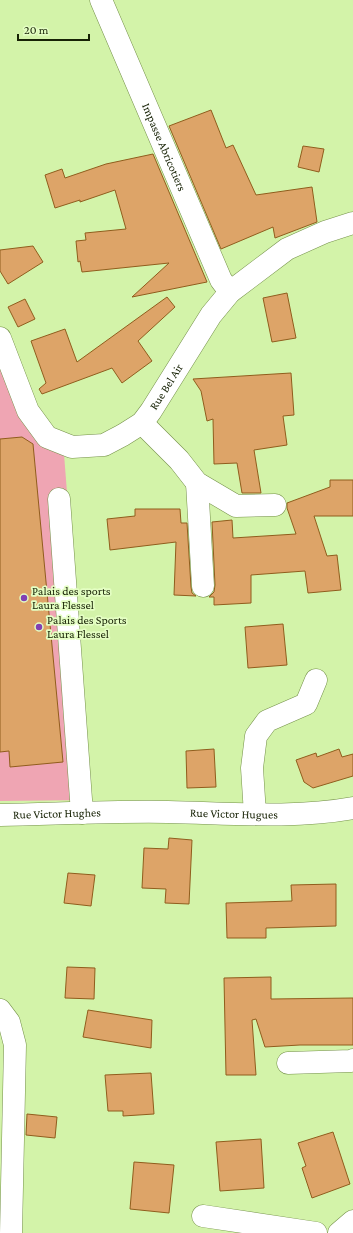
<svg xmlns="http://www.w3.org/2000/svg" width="353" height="1233" font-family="'Crimson Pro',serif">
<rect width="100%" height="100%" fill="#d3f3a9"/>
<polygon fill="#efa5b3" points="0,349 64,454 91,800 0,801"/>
<g fill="#dda468" stroke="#905d1d">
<polygon points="211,110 226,148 233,145 256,195 312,187 317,222 275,238 273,227 221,249 169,126"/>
<polygon points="303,146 324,149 319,172 298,167"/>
<polygon points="153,154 207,282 132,297 169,263 82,272 80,261 78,262 76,241 86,240 85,233 126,229 115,190 80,202 80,200 55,208 45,175 62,169 65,178 106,164"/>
<polygon points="33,246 43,262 8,284 0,271 0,250"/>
<polygon points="287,293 296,338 272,342 263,298"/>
<polygon points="167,297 175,307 138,341 152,361 122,383 112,368 42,394 39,389 46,383 31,341 65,329 77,362"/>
<polygon points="25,299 35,319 18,327 8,307"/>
<polygon points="291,373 294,415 283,416 287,445 254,450 261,493 242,493 237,463 214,464 213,419 207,421 201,391 193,379"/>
<polygon points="22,437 33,444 63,762 10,767 9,751 0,752 0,439"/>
<polygon points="330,480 353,480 353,516 314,516 327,556 337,555 341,590 308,593 305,571 251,575 251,603 214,605 214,597 209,597 214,592 215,585 212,522 232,520 233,538 296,534 287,508 287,503 330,487"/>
<polygon points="135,509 180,509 181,523 187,523 191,587 192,593 196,596 174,595 176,542 110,550 107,519 135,516"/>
<polygon points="283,624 287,665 248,668 245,627"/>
<polygon points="214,749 216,787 187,788 186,751"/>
<polygon points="339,749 342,757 353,754 353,776 313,788 304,782 296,760 316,753 317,757"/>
<polygon points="169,838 192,840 189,904 165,903 166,889 142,888 144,848 168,849"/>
<polygon points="68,873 95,875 91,906 64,903"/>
<polygon points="336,884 336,926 266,928 266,938 227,938 226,903 292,901 291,885"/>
<polygon points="67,967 95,968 94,999 65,998"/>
<polygon points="271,977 271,999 353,998 353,1045 300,1045 265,1047 256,1019 252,1020 256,1075 226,1075 224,978"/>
<polygon points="88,1010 152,1020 151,1048 83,1037"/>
<polygon points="151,1073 154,1114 123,1116 123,1111 108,1111 105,1075"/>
<polygon points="27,1114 57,1117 55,1138 26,1135"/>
<polygon points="333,1132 350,1184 312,1198 302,1168 306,1166 298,1143"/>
<polygon points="261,1139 264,1188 220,1191 216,1142"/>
<polygon points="134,1162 174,1165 169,1213 130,1209"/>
</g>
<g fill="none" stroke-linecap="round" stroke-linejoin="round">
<g stroke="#75914a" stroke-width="23">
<g id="minor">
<path id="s1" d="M 101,0 L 221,280 L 230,292"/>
<path id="s2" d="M 0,338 L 28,411 L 47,437 L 72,447 L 104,445 L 123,435 L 142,423 L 151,411 L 211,315 L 230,292 L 287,249 L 325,232 L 353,223"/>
<polyline points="142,423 179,460 197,483 236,506 275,505"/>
<polyline points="197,483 203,586"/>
<polyline points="59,499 82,813"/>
<polyline points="255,814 252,768 256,736 267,721 306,704 316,680"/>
<path id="s3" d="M 0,815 C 56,814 112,811 168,812 C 229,813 292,819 353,808"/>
<polyline points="0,1010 9,1022 15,1045 11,1233"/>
<polyline points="288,1063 351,1061 353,1060"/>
<polyline points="203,1216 316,1233"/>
<polyline points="339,1233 353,1221"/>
</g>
</g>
<use href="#minor" stroke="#fff" stroke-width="22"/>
</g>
<g fill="#8140b4" stroke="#e4fec3" stroke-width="1.5">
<circle cx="24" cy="598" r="4"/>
<circle cx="39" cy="627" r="4"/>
</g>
<g text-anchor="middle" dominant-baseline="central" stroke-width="3.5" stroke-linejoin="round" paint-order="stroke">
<g font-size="12" fill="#172205" stroke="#e4fec3">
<text stroke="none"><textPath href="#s1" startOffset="160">Impasse Abricotiers</textPath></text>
<text stroke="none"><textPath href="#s2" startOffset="257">Rue Bel Air</textPath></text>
<text stroke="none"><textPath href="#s3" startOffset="234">Rue Victor Hugues</textPath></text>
<text stroke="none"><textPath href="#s3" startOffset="57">Rue Victor Hughes</textPath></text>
</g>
<g font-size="12" fill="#172205" stroke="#e4fec3" text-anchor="start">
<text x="32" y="591">Palais des sports<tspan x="32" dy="14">Laura Flessel</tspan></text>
<text x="47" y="620">Palais des Sports<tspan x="47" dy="14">Laura Flessel</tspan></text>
</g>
</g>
<path d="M18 34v6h71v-6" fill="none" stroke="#172205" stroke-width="2"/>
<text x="24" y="34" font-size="12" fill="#172205" stroke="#e4fec3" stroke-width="3" paint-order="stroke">20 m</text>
</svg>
